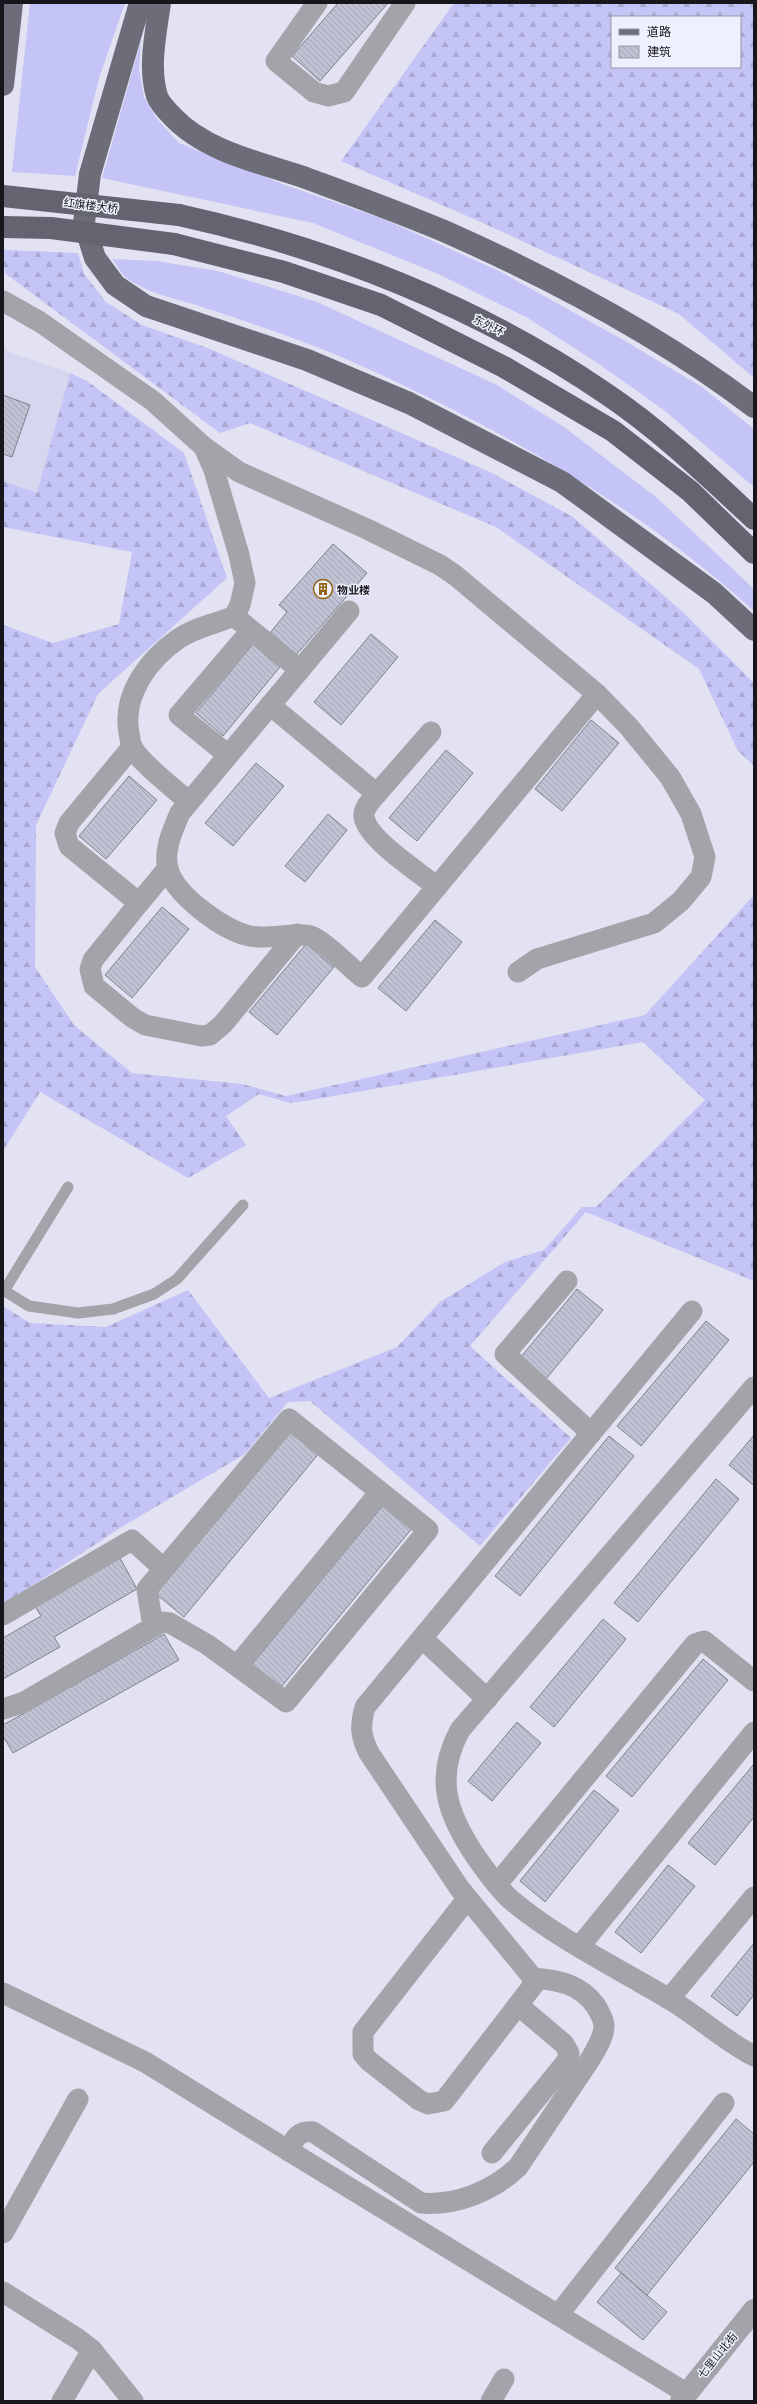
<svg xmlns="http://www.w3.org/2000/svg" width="757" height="2404" font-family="Commissioner,'Noto Sans SC',sans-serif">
<defs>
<pattern id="forest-firs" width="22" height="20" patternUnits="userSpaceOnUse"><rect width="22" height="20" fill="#c4c4f6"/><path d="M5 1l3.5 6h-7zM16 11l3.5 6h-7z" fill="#a8a8d2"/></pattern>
<pattern id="building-back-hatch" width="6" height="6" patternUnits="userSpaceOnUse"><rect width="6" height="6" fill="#c0c1d2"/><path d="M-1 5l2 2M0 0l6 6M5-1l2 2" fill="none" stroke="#a4a5b4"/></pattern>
</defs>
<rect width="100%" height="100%" fill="#e2e2f3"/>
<polygon fill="#d6d7ef" points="3,346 7,351 70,373 37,494 3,481"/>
<g fill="#c4c4f6">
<polygon points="30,3 125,3 99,78 75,176 12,172"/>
<polygon points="141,41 139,69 144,97 157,119 179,143 285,185 386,220 499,271 625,341 702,387 754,429 754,487 665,411 599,364 526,317 436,273 313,223 102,178"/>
<path d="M 112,259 L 156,261 L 218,271 L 317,302 L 497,385 L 564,427 L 656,497 L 754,589 L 754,611 C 635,503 491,423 344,358 C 299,339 251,323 205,308 C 180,299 150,295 128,279 C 122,275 117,265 112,259 Z"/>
</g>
<g fill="url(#forest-firs)" fill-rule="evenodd">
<path d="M 454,3 L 754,3 L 754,378 L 679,314 L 483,223 L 341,161 ZM 612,17 L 740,17 L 740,67 L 612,67 Z"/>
<polygon points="3,250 78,253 84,274 106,302 142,325 210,349 490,472 573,517 685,614 754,683 754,766 738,751 699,669 496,527 250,423 220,433 6,274 3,263"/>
<polygon points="70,373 87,381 184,453 227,578 98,694 36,825 35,967 74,1025 132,1073 242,1084 286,1096 645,1015 754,895 754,1281 586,1212 470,1346 571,1438 480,1546 310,1401 288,1402 245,1454 120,1528 3,1605 3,1306 30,1323 106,1327 188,1290 269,1398 397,1347 440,1302 505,1262 544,1250 582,1207 596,1207 705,1100 643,1042 311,1100 290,1103 259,1094 226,1116 246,1145 188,1178 40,1092 3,1151 3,625 53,643 119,624 132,552 3,527 3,481 37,493"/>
</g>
<g fill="url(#building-back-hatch)" stroke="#808190">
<polygon points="338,3 388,3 320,81 292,56"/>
<polygon points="3,395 30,405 12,457 3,454"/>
<polygon points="333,544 367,573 296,655 270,633 287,612 279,605"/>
<polygon points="371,634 398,657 341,725 314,702"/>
<polygon points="253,644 280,667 223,736 196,713"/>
<polygon points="591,720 619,743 562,811 535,789"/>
<polygon points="446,750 473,773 417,841 389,818"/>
<polygon points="256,763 284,786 233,846 205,823"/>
<polygon points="129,776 157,800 106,859 79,836"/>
<polygon points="328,814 347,830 305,882 285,866"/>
<polygon points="162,907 189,929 132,998 105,975"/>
<polygon points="435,920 462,942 406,1011 378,988"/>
<polygon points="306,944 334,967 277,1035 249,1012"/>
<polygon points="577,1289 603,1310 546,1379 520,1358"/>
<polygon points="706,1321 729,1340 641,1446 617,1426"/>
<polygon points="292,1429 320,1452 184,1617 156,1594"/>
<polygon points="754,1435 754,1484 753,1485 729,1465"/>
<polygon points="609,1436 634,1456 520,1596 495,1576"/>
<polygon points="716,1479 739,1499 638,1622 614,1603"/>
<polygon points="385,1503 414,1526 278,1691 249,1668"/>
<polygon points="120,1558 137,1589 54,1637 60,1647 3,1679 3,1638 41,1616 35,1606"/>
<polygon points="603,1619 626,1639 554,1727 530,1707"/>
<polygon points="164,1634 179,1660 13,1753 3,1736 3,1725"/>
<polygon points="703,1659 728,1680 632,1797 606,1776"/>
<polygon points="517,1722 541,1743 492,1801 468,1781"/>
<polygon points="754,1764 754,1817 715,1865 688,1843"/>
<polygon points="594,1790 619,1810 545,1902 520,1881"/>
<polygon points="668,1865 695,1886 641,1953 615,1932"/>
<polygon points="754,1943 754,1995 737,2016 711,1996"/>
<polygon points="736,2119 754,2134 754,2162 647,2295 615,2268"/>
<polygon points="621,2273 667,2312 643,2340 597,2302"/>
</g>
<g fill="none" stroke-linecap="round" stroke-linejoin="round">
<g stroke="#a3a3aa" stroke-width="11">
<polyline points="3,1290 29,1306 78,1313 113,1309 154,1294 177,1279 243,1205"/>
<polyline points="4,1291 68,1187"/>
</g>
<g stroke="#a3a3aa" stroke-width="21">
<polyline points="317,3 276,61 314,92 328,96 344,92 405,3"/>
<polyline points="3,301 40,322 153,401 204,447 239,472 367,529 440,565 456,576 597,694 629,727 670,777 691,814 705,857 701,877 681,901 654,923 537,959 518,972"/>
<path d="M 349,611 L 180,813 C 173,829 163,851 168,869 C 175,895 224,931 250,936 C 266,940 302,931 313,937 C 329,945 347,965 362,977 L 597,694"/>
<polyline points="235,617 300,670"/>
<polyline points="270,705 377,794"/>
<path d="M 431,732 L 373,798 C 368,804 363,810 364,817 C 368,840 419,872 437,887"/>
<polyline points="132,747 69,823 65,833 69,846 139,903 168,868"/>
<polyline points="228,755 179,715 243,640"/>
<path d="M 189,802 C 175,789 140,763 132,747 C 130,743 130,737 129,733 C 122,695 148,660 178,639 C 195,627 216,624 234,616 L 240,605 L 245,583 L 239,555 L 214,470 L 204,447"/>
<polyline points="139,903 93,960 90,969 94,986 133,1018 145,1025 201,1036 210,1035 223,1024 297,934"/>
<polyline points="567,1281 505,1354 591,1433"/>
<path d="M 754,1387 L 460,1730 C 434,1778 447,1814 476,1857 C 486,1871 497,1887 510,1899 C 557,1939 616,1967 669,1999 C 698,2016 723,2040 754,2056"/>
<polyline points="3,1615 132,1540 164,1569"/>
<polyline points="422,1638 487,1699"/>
<polyline points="237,1666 380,1492"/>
<polyline points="3,1709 24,1702 153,1627 161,1622 170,1623 208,1645 286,1702 428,1530 289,1419 147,1589 153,1627"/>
<polyline points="497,1884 695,1644 704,1641 754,1681"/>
<polyline points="467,1899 363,2032 363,2054 369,2061 419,2100 428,2104 444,2101 538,1979"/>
<polyline points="580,1946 754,1732"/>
<polyline points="3,1993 145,2062 289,2151"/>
<polyline points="669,1999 754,1897"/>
<polyline points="492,2153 567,2061 569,2053 564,2044 519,2006"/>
<polyline points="3,2233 78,2099"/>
<polyline points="3,2292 78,2339 92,2350 133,2401"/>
<polyline points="558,2315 724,2103"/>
<path d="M 686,2393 L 289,2151 C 294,2138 299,2130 313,2132 L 421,2203 C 456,2206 493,2191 518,2167 L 591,2058 C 596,2049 604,2037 604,2026 C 604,2019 599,2012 596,2006 C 580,1984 559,1980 533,1978 L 460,1889 L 369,1753 C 360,1735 360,1726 365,1707 L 692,1311"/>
<polyline points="62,2401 92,2350"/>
<polyline points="491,2401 504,2379"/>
</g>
<polyline stroke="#a3a3aa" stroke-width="22" points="681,2401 754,2310"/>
<g stroke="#6d6d7a" stroke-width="22">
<polyline points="140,3 90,174 84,223 95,258 115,285 146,306 307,360 409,403 562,482 714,593 754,630"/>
<path d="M 160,3 C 156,32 148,67 157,96 C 159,102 168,112 173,117 C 206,152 262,163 306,178 C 352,195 399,212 444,231 C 550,278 662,337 754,407"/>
<polyline points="3,85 12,3"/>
</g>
<g stroke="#646471" stroke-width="22">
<path d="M 179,215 C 329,248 478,306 605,393 C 659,429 707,475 754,519"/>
<polyline points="174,244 284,272 381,305 504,367 613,431 690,491 754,553"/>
</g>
<g stroke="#646471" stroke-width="22">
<polyline points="3,196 179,215"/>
<polyline points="3,227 51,228 174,244"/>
</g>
</g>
<defs>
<g id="building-ring" transform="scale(1)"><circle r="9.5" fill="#eff0fe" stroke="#936311" stroke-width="1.5"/><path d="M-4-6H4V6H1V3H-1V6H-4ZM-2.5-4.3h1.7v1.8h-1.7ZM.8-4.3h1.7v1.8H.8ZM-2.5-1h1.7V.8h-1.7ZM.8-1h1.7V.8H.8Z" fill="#936311"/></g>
</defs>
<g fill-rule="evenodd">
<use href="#building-ring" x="323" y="589"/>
</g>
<g text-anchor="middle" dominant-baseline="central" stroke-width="3" stroke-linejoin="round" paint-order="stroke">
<g font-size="11" fill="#16161c" stroke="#eff0fe">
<text transform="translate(91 205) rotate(7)">红旗楼大桥</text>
<text transform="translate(489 325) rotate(26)">东外环</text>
<text transform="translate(717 2355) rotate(-51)">七里山北街</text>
</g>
<g font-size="11" font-weight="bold" fill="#16161c" stroke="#eff0fe" text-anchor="start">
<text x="337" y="589">物业楼</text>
</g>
</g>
<rect width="757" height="2404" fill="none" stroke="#16161c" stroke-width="8"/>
<rect x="611" y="16" width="130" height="52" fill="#eff0fe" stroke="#9899a4"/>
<rect x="619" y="29" width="20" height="6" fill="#6d6d7a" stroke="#9899a4"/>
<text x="647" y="36" font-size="12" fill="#16161c">道路</text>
<rect x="619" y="46" width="20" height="12" fill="url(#building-back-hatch)" stroke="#9899a4"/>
<text x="647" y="56" font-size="12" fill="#16161c">建筑</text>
</svg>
